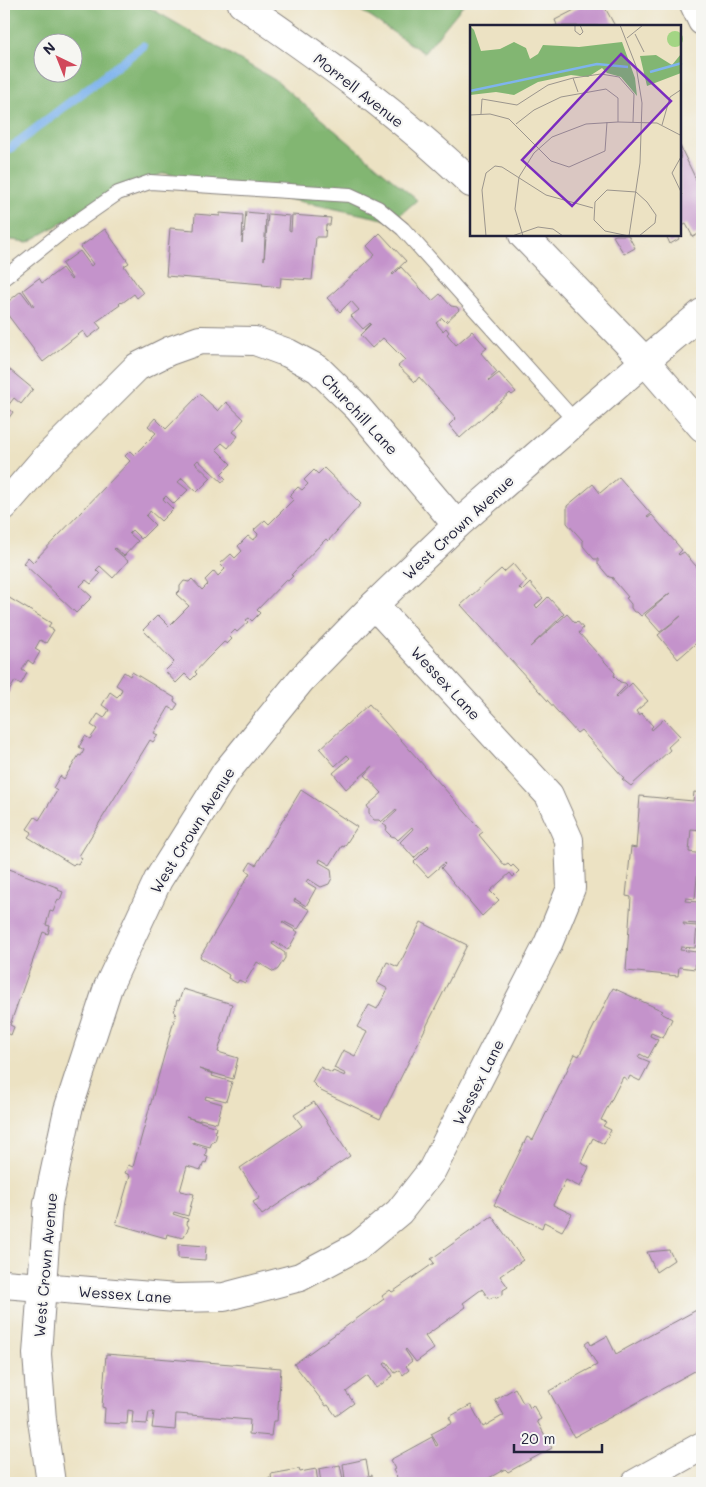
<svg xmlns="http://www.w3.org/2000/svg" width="706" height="1487" font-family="Mali,sans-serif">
<rect width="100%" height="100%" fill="#f6f6f2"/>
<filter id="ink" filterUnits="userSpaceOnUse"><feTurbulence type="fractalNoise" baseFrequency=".02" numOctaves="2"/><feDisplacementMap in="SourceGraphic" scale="10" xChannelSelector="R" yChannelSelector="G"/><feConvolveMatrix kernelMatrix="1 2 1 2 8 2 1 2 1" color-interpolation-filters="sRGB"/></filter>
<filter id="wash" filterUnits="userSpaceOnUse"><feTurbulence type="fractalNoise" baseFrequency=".0096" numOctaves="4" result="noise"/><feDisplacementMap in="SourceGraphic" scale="20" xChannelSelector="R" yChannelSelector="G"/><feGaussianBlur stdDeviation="1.12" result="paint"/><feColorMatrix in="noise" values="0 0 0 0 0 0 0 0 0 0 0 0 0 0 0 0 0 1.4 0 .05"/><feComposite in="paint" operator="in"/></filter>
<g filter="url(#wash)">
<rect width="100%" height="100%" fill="#ece2c3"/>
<g fill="#82b672" stroke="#526c56" fill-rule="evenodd">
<path d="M 4,4 L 143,4 L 275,80 L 417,200 L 393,221 L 164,173 L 104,199 L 28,242 L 4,239 ZM 42,42 L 72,42 L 72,72 L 42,72 Z"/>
<polygon points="351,4 464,4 424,53"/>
</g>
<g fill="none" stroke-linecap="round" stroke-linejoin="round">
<polyline stroke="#7fb4ed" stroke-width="9" points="4,153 143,46"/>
</g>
<g id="blocks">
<g fill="#c493cb">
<polygon points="586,4 603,4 615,26 554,26 557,25 555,20"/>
<polygon points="680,146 702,192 702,232 693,237 686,224 680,227"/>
<polygon points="246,212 266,214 264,260 268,214 290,216 289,230 291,231 292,215 331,218 330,225 326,225 325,237 316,237 312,280 281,278 280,287 262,285 263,284 166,276 170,228 194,230 195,214 220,216 220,213 243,215 242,243 243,233 244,233"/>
<polygon points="105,229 129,263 124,266 143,293 137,298 134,294 122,303 121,302 119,304 120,305 96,322 101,328 88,338 83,331 43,362 4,310 4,305 21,291 33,307 34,306 23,290 39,278 42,283 62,268 71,280 72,279 62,264 80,251 91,266 93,264 80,247"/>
<polygon points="380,233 406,261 392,274 393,275 401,267 432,301 440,294 451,306 457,307 459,310 446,322 442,318 436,323 443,331 446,328 449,332 447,334 456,345 472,331 487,348 481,353 497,372 488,380 489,381 499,373 516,392 512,395 510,393 460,438 449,425 456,418 419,377 415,382 398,366 405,360 383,338 372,348 360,335 371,324 370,323 363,329 351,316 359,310 351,301 340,312 327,298 375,255 367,246"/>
<polygon points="616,235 628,235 635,248 624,254 613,236"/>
<polygon points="666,235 677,235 679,239 670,244"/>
<polygon points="4,365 33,389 21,404 14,398 7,407 13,412 4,425"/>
<polygon points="200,394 218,411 226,402 244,419 233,432 238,436 228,448 222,443 216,449 231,464 221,474 226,479 222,482 198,460 195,463 211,478 197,492 182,478 178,482 188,490 174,504 166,496 163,499 173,509 161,521 150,511 149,513 146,516 155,525 141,539 132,530 129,533 138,541 124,556 115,548 114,549 128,561 113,578 100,566 96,570 100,574 91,584 86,580 80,586 92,597 76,613 23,563 28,557 33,562 130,461 125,456 130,451 134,455 156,433 148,426 155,418 166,429"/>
<polygon points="324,468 361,504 328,541 326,539 291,575 293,576 288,581 286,580 257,610 260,613 252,621 249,618 246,620 248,622 237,632 235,630 229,636 232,639 227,644 224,642 207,659 195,672 197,674 191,680 185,674 176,683 165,671 174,662 143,630 158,615 169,626 189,606 176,594 180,590 180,586 184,581 189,582 192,579 202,590 208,584 205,580 214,571 218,576 225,569 220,564 231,554 235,558 242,551 238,546 248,536 253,540 257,537 258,534 254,530 265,520 269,524 293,500 289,496 298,487 302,490 308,484 304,480 314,470 318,474"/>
<polygon points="619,477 651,514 647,517 648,518 652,515 682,550 678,554 679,555 684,552 702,573 702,638 678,659 658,635 681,616 660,632 645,615 670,593 641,616 637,612 634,612 631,608 631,604 626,598 628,597 612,578 614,578 609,577 598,564 598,559 594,559 583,546 583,541 567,523 567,506 593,484 600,493"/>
<polygon points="513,564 527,581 519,588 522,591 530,583 543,598 535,605 537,608 548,597 564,614 530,647 567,614 575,623 577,621 583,628 579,633 615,673 614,676 620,682 625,683 627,685 615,697 616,698 632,683 648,701 636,711 639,716 641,713 653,726 651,728 652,730 664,719 680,736 668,747 670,750 631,786 622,779 624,778 581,730 577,733 461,605 501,569 504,572"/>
<polygon points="6,596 51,623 48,627 54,630 46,643 40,640 35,649 40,652 33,664 28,660 22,670 27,673 21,684 15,681 4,700 4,600"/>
<polygon points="124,672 130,676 132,672 175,698 174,701 178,704 174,710 169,707 154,733 158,735 153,742 150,740 79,856 82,858 78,865 75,863 73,865 28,837 32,832 27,829 35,817 39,820 57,791 53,788 60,776 64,779 79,755 81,756 84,750 79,747 85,736 90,739 97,729 91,725 98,714 104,718 109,710 102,705 110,692 117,697 120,694 122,689 116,685"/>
<polygon points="369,704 483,832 479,835 505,866 508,864 511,867 513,865 519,871 513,877 510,873 490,891 499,900 482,916 441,868 445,864 444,863 428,877 414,862 429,847 428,845 414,858 400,842 413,829 412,827 398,840 395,837 391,836 386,831 387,827 383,824 397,811 396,809 381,822 379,820 374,820 369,814 369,809 367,806 382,793 365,775 373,766 346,789 333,773 350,758 347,755 335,766 320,749"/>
<polygon points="301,790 357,827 344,847 342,846 330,865 320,859 319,862 331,869 332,878 329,884 321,887 308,879 306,882 316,888 306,906 295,899 294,901 310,910 298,929 283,921 282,922 298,932 288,950 274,941 272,944 285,953 285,958 278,969 274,972 257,962 245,983 239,980 237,983 228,978 229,975 200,957 250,873 246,870 251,862 256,865"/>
<polygon points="694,792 702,793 702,830 691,829 689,852 702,854 702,858 699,857 695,899 686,898 685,901 699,902 698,924 683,923 684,925 697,926 695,948 681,947 680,950 697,952 695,969 679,967 678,976 626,971 631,897 626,896 631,847 636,848 640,796 693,801"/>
<polygon points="4,867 59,888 58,890 63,892 60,900 58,899 53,912 50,911 46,925 50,926 48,934 43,932 10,1025 14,1027 11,1035 7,1033 4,1042"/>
<polygon points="421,922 467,945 380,1119 321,1091 312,1082 320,1067 332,1073 333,1071 345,1076 346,1074 334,1068 343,1050 355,1056 367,1032 357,1027 369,1005 377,1009 388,989 377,983 387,962 398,967"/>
<polygon points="613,988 663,1011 661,1013 672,1019 663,1038 651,1033 650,1036 658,1040 648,1058 640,1054 638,1057 650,1062 640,1081 630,1076 628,1080 623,1077 601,1120 606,1122 603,1126 611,1130 604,1144 593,1138 591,1142 581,1163 589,1167 580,1187 566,1180 553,1205 572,1214 562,1231 544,1222 542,1228 494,1205 527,1137 533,1140 575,1054 579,1056"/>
<polygon points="183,989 232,1004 218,1052 238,1058 233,1079 199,1069 213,1074 212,1076 232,1082 226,1101 206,1096 205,1099 222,1104 217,1123 200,1119 200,1121 186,1117 216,1127 215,1132 217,1134 215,1141 212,1142 210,1147 193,1142 193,1144 207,1148 205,1156 208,1157 206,1163 204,1162 201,1170 187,1166 180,1191 194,1194 188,1216 174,1212 173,1214 188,1219 187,1224 189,1227 183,1238 167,1234 166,1238 116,1224 130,1175 125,1173 128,1165 133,1167 176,1013 174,1012 177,1000 179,1001"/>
<polygon points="314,1102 350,1156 262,1215 253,1202 260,1198 240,1168 302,1126 294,1115"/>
<polygon points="492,1216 523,1260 500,1276 508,1287 503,1290 503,1294 497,1298 493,1297 489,1299 482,1289 463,1303 466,1307 425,1336 434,1349 416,1362 406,1349 405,1350 412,1361 406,1366 409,1370 403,1375 400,1370 395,1373 387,1362 384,1364 393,1376 376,1388 368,1376 366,1377 346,1392 354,1403 336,1416 328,1405 326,1406 294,1364 384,1299 382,1296 390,1290 392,1292 394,1291 434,1263 431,1259"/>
<polygon points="178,1244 206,1246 205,1260 178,1258"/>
<polygon points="669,1250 674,1260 656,1272 647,1252"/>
<polygon points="702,1307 702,1367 574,1437 549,1391 597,1365 585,1344 589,1341 591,1345 607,1336 616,1354"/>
<polygon points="106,1354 281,1368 277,1421 273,1421 271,1436 249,1434 250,1420 178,1414 176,1414 175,1430 152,1428 154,1412 149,1412 147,1424 132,1423 133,1411 128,1410 127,1424 104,1423 105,1408 102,1407"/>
<polygon points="515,1388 523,1403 527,1402 530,1408 533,1405 541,1419 537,1421 552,1448 508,1472 505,1469 480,1483 400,1483 393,1470 395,1469 390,1460 432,1437 436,1446 438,1445 431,1434 452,1423 449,1417 471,1405 483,1427 504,1415 495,1400"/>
<polygon points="366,1459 369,1476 372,1475 373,1483 321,1483 319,1469 340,1465 343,1479 345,1479 343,1464"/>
<polygon points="299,1469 300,1472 316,1469 318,1483 272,1483 271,1474"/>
<polygon points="270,1478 271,1483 246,1483 246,1482"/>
</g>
</g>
</g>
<g filter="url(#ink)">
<use href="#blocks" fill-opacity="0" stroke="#87827f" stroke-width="1"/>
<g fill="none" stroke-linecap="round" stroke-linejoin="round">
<g stroke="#87827f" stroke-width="16">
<polyline id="lane" points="4,278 62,232 118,193 150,182 350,195 378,208 403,229 575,421"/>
</g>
<g stroke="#87827f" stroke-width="30">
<g id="street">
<polyline points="694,4 702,21"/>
<polyline points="4,506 43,461 137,367 169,351 200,340 255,341 288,353 318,369 358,408 457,525"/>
<polyline points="4,1284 176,1298 224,1297 300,1277 358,1246 399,1212 432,1170 548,944 571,888 569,840 549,795 374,605"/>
<polyline points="51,1483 42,1420 37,1354 48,1203 68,1110 108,987 158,880 226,772 301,680 374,605 457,525 645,361 702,313"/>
<polyline points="636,1483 702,1446"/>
</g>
</g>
<g stroke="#87827f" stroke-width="30">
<g id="secondary">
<path d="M 242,4 C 322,59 401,115 471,183"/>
<polyline points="523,235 645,361 702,427"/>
</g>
</g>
<use href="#lane" stroke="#fff" stroke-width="14"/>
<use href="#street" stroke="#fff" stroke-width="28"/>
<use href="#secondary" stroke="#fff" stroke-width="28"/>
</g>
</g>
<g text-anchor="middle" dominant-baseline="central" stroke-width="4.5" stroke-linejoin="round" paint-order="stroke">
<g font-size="15" fill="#22223b" stroke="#f6f6f2">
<text transform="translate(359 90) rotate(38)">Morrell Avenue</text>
<text transform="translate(360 414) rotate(47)">Churchill Lane</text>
<text transform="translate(458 527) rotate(-43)">West Crown Avenue</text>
<text transform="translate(446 683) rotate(47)">Wessex Lane</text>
<text transform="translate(192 830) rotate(-58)">West Crown Avenue</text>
<text transform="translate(478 1082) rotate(-63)">Wessex Lane</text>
<text transform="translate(45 1265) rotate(-85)">West Crown Avenue</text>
<text transform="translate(125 1294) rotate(4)">Wessex Lane</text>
</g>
</g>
<g transform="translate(470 25)">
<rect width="211" height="211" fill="#ece2c3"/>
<path d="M197 14a8 8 0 1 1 16 0a8 8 0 1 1-16 0Z" fill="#a3d584"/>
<path d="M 0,1 L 4,5 L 11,26 L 30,24 L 44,17 L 56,23 L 60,34 L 68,29 L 73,20 L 109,22 L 152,17 L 165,53 L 167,71 L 151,52 L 137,48 L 132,43 L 118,52 L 101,50 L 68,57 L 44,70 L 26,67 L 0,70 ZM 211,29 L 211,48 L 177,61 L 170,31 L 186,30 L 202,40 Z" fill="#82b672"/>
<path fill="none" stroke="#7fb4ed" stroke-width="2.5" d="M 180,47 L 212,38M 0,66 L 127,39 L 158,42"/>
<path fill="none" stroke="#9b958d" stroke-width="1" d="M 105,0 L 105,6 L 110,10 L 113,7 L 110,0M 150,0 L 166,41 L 172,78 L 170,138 L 159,211M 165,9 L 174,27M 157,13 L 173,0M 103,53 L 131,49 L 149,52 L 164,69 L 163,97M 11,89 L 12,74 L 47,80 L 78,60 L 103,53 L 108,67M 0,90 L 20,89 L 39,94 L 81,136 L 99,142 L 135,126 L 137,97M 46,99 L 64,85 L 91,72 L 136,64 L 148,73 L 148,97M 192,100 L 200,72 L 212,64M 212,130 L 202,148 L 212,169M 16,211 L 12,165 L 16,148 L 25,141 L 32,142 L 76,170 L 123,183M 42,211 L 68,202 L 83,204 L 93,211M 53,211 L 45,184 L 49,152 L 64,128 L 82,112 L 116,99 L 148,97 L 187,98 L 212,111M 159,211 L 135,206 L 124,195 L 125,177 L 137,165 L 166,167 L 177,177 L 186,190 L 185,198 L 169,211"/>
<path fill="#7b2cbf" fill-opacity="0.15" stroke="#7b2cbf" stroke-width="2.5" d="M 151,29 L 201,76 L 102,181 L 52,135 Z"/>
<rect width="211" height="211" fill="none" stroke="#22223b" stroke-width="2.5"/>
</g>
<rect width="706" height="1487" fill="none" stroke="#f6f6f2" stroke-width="20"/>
<g transform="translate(58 58) rotate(317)"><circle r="24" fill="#f6f6f2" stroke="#a1a1a9"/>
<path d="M0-4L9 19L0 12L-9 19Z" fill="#d1495b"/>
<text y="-8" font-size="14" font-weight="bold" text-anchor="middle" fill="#22223b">N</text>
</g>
<path d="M514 1444v8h88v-8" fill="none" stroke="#22223b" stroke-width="2.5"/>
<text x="521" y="1444" font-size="15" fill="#22223b" stroke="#f6f6f2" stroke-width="4" paint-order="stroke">20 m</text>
</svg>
